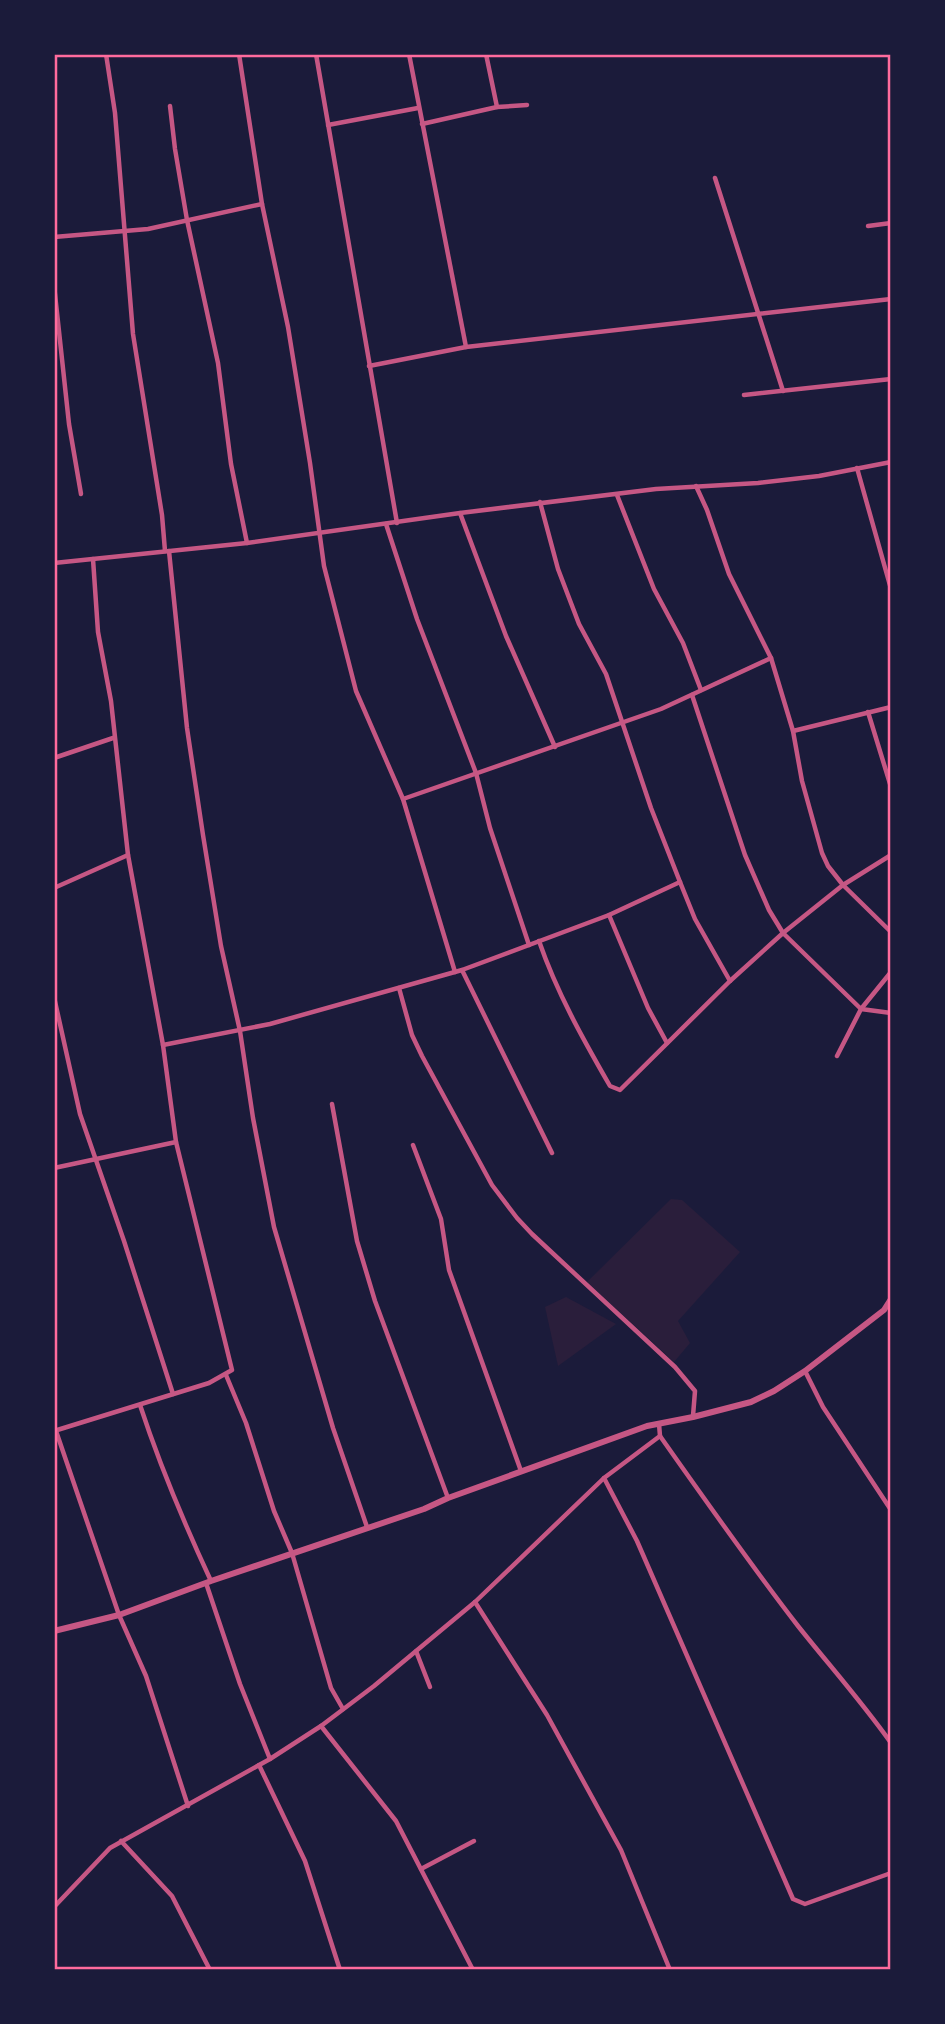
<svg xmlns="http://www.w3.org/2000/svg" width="945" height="2024" font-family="Jost,sans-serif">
<rect width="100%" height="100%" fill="#1b1b3a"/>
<g fill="#2a1e3b">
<polygon points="671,1199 682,1200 740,1252 678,1321 690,1343 674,1362 587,1282"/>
<polygon points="566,1297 616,1324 558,1366 545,1307"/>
</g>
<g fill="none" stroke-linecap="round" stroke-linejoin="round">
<g stroke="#c65784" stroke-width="4.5">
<polyline points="106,54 115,113 133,334 162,515 165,551"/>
<polyline points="239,54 262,204 288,327 310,463 324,566 356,691 403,799 455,972"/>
<polyline points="316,54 397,523"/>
<polyline points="409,54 466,347"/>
<polyline points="486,54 497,107"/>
<polyline points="170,106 175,149 187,220 218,363 231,464 247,543"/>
<polyline points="422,124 497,107 527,105"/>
<polyline points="328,125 418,108"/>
<polyline points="715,178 783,391"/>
<polyline points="868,226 891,223"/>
<polyline points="54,237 148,229 262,204"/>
<polyline points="54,285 69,424 81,494"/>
<polyline points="369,366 466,347 891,299"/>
<polyline points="744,395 891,379"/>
<polyline points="857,468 891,589"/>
<polyline points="696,486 707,510 729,574 771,658 793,731 802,781 822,853 828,866 843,885 891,932"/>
<polyline points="617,495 654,589 683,643 701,690"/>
<polyline points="540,502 558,569 579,624 606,674 651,808 680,882 695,919 730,981"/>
<polyline points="460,513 506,636 555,747"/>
<polyline points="386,524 417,619 476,773 490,828 529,945"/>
<polyline points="169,551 187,728 203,835 221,946 240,1031 253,1118 274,1227 333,1428 367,1527"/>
<polyline points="54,563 247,543 460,513 656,489 758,483 819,476 891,462"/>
<polyline points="692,695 745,855 769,910 783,933 861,1009 891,1013"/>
<polyline points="868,712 891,787"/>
<polyline points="793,731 891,707"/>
<polyline points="54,758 113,738"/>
<polyline points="403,799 661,709 771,658"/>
<polyline points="54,888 128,855"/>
<polyline points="609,915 648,1008 667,1043"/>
<path d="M 539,941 C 557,993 583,1039 610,1086 L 620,1090 L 730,981 L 783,933 L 843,885 L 891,855"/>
<polyline points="462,970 552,1153"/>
<polyline points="399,988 412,1035 422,1056 492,1185 517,1218 532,1234 675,1367 695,1391 693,1416"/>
<polyline points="54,997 80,1114 124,1241 173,1394"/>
<polyline points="163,1045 270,1024 462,970 609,915 680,882"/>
<polyline points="837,1056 861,1009 891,972"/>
<polyline points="332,1104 357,1241 375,1301 448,1498"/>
<polyline points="413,1145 441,1219 449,1270 521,1471"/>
<polyline points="54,1168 176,1142 163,1045 128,855 111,701 98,632 93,559"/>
<polyline points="805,1371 823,1407 891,1510"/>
<polyline points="226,1375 246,1423 274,1511 292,1553 331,1688 343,1709"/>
<path d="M 140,1405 C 160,1466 184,1523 211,1581"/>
<polyline points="54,1431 209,1383 232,1370 176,1142"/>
<polyline points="56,1431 119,1615 146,1676 188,1806"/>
<path d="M 660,1436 C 705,1500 750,1564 798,1626 C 829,1665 862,1702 891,1743"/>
<polyline points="604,1478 637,1541 793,1899 805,1904 891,1873"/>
<polyline points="206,1583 240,1684 270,1759"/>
<polyline points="475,1602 547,1715 621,1850 670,1970"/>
<polyline points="416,1651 430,1687"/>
<polyline points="321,1726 396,1821 473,1970"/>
<polyline points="259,1765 305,1861 340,1970"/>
<polyline points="121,1841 172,1896 210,1970"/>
<polyline points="421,1869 474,1841"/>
<polyline points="54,1907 110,1848 270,1759 321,1726 374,1686 475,1602 604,1478 660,1436 659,1424"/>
</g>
<polyline stroke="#c65784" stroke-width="6" points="54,1631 119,1615 211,1581 424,1509 448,1498 647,1426 693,1417 751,1402 774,1391 805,1371 884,1310 891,1299"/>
</g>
<rect width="945" height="2024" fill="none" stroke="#1b1b3a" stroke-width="112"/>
<rect x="56" y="56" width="833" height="1912" fill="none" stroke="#ff6b9d" stroke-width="2.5"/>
</svg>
